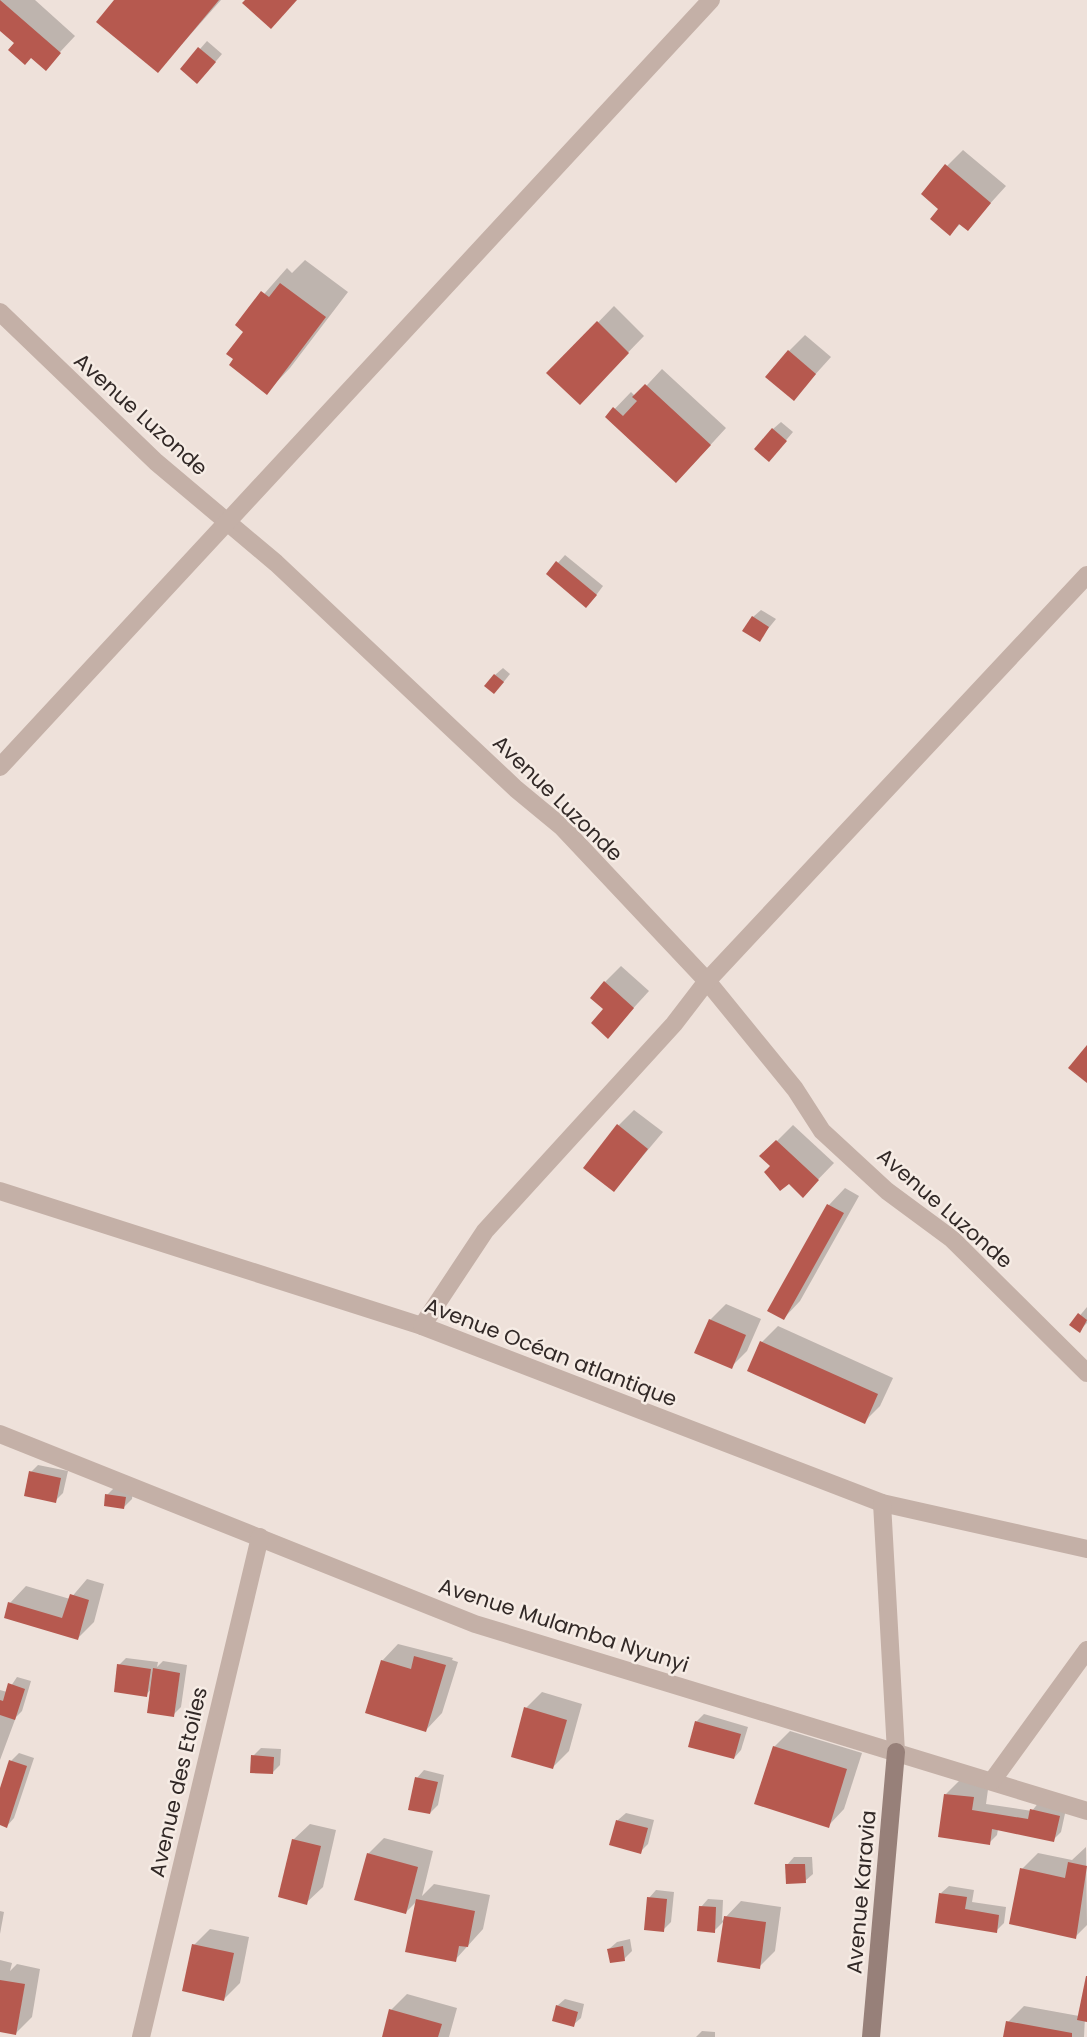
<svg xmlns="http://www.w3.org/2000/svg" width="1087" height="2037" font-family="Poppins,sans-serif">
<rect width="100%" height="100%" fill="#eee1da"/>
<g fill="#0003">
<polygon points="0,0 35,0 75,36 45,68 0,29"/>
<polygon points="116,0 221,0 158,71"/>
<polygon points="207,41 222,54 205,74 200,49"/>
<polygon points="963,150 1006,186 968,228 961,223 950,234 941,209 947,166"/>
<polygon points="305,260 348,292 290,368 267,392 246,331 237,325 287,268 292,273"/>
<polygon points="614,306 644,336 580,402 549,373"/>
<polygon points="805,335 831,357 794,398 789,351"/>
<polygon points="662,369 726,428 692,465 607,417 631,392 636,397"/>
<polygon points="781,422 793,432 776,452 773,429"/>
<polygon points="565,555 603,586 594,598 548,574"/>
<polygon points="761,610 776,619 759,640 753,617"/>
<polygon points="503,668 510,674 502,684 495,675"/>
<polygon points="621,966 649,991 608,1036 605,982"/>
<polygon points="634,1110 663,1132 614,1190 618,1126"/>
<polygon points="793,1125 834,1163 803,1195 762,1156"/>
<polygon points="845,1188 859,1196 800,1301 784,1318 770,1310 829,1205"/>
<polygon points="726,1304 761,1319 747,1351 731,1367 710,1320"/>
<polygon points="1087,1307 1087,1323 1079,1331 1072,1325"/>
<polygon points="778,1326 893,1378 880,1406 864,1422 749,1370 762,1342"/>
<polygon points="38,1465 68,1471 63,1493 55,1501 31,1472"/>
<polygon points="115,1487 133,1489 132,1499 124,1507 107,1495"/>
<polygon points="87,1579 104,1584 94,1622 78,1638 6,1617 10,1603 26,1586 70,1599"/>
<polygon points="398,1644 453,1658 452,1660 458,1662 442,1713 426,1730 382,1661"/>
<polygon points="126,1658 158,1662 157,1667 163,1661 187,1665 181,1707 173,1715 152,1688 146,1695 119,1665"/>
<polygon points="17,1677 31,1681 22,1711 16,1717 0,1760 0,1690 7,1692"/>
<polygon points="542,1692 582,1704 569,1751 553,1767 526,1708"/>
<polygon points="704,1714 748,1727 741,1750 734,1758 696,1722"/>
<polygon points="790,1731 862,1753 844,1809 828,1826 774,1747"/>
<polygon points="261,1748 281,1749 280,1765 272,1773 253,1756"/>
<polygon points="19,1753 34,1758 14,1818 7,1826 0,1824 0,1794 11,1761"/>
<polygon points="424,1770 444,1775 438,1805 430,1813 417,1778"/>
<polygon points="962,1778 989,1782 986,1804 1032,1811 1039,1802 1066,1809 1061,1832 1053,1840 998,1829 997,1835 989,1843 946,1794"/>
<polygon points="626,1813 654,1820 648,1844 640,1852 612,1844 618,1820"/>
<polygon points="310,1824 336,1830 323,1887 306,1903 293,1840"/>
<polygon points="384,1838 433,1851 422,1896 434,1884 490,1895 483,1929 455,1960 418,1900 406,1912 368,1854"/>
<polygon points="1086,1847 1087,1925 1075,1937 1022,1869 1038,1853 1072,1860"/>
<polygon points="794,1857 812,1857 813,1874 805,1881 787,1865"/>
<polygon points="949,1886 974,1890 972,1902 1006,1907 1004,1923 996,1931 941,1893"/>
<polygon points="656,1890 674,1892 671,1922 663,1930 649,1898"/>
<polygon points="708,1899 723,1900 722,1921 741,1901 781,1907 775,1951 759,1967 725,1920 714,1931 701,1907"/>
<polygon points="0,1911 4,1912 0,1934"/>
<polygon points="210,1929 249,1937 240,1983 224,1999 194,1945"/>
<polygon points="630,1939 632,1951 624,1959 609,1949 617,1942"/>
<polygon points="0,1960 12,1963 10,1971 17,1964 40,1969 32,2017 16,2033 0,2030"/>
<polygon points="1087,1979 1084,2037 1005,2037 1008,2022 1024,2006 1079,2016"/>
<polygon points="407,1994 457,2008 449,2037 383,2037 391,2010"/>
<polygon points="565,1999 584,2004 581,2018 573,2025 557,2006"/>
<polygon points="702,2031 715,2032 715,2037 696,2037"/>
</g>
<g fill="#b6594f">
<polygon points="0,0 61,53 46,71 31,58 25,65 8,50 14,43 0,31"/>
<polygon points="114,0 219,0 158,73 96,22"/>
<polygon points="245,0 297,0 271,29 242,3"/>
<polygon points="198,47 216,62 197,84 180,69"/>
<polygon points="945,164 991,203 968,231 959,224 950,236 930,219 938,209 921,194"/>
<polygon points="280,283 326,317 267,395 229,365 233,359 226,354 243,332 235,325 261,291 269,297"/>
<polygon points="597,321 629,353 580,405 546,373"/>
<polygon points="788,350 816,374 794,401 765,377"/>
<polygon points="645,384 711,445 676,483 605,417 613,407 623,416 637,401 632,397"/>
<polygon points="772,428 787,441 769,462 754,449"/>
<polygon points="556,561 597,595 586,608 546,574"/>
<polygon points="752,616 769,627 760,642 742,631"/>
<polygon points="494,674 504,682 494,694 484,686"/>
<polygon points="604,981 634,1008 608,1039 591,1023 603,1009 590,998"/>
<polygon points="1087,1045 1087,1083 1068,1068"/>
<polygon points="617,1124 648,1149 614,1192 583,1168"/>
<polygon points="776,1140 819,1180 803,1198 789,1184 780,1191 764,1172 770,1166 759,1156"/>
<polygon points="827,1204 844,1213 784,1320 767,1311"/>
<polygon points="1078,1313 1087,1320 1080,1333 1069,1325"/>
<polygon points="709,1319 746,1335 732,1369 694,1353"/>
<polygon points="760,1341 878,1394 865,1424 747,1371"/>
<polygon points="29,1471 61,1478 56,1503 24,1496"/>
<polygon points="105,1494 126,1497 124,1509 104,1506"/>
<polygon points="70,1594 89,1600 78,1640 4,1618 8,1602 62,1618"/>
<polygon points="414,1656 446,1665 426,1732 365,1713 381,1660 411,1669"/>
<polygon points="117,1664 151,1669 147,1697 114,1692"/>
<polygon points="153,1668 180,1673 174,1717 147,1713"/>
<polygon points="8,1683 25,1689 15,1720 0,1715 0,1700 3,1701"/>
<polygon points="524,1707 567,1720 553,1769 511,1757"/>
<polygon points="695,1721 741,1734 734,1759 688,1747"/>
<polygon points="773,1746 847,1769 829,1828 754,1804"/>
<polygon points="251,1755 274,1757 273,1774 250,1773"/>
<polygon points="9,1760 27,1766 7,1828 0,1825 0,1788"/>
<polygon points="415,1777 438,1782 430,1814 408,1810"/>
<polygon points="944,1794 974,1797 972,1810 1028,1819 1030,1809 1060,1816 1054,1842 992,1829 990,1845 938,1837"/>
<polygon points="616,1820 648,1828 641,1854 609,1845"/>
<polygon points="292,1839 321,1846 307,1905 278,1897"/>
<polygon points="367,1853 418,1867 406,1914 354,1900"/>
<polygon points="1068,1862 1087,1866 1076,1939 1009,1924 1020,1868 1065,1878"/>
<polygon points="785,1864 805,1864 806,1883 786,1884"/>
<polygon points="939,1893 967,1897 965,1909 999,1915 997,1933 935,1923"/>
<polygon points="647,1897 667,1899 664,1932 644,1930"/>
<polygon points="416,1899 475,1911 468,1947 459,1946 456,1962 405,1952"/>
<polygon points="699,1906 716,1907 715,1933 697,1931"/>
<polygon points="724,1916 766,1922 760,1969 717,1962"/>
<polygon points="192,1944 234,1953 224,2001 182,1991"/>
<polygon points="623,1946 625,1961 610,1963 607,1949"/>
<polygon points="1086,1976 1087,1976 1087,2022 1077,2020"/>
<polygon points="0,1980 25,1984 16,2035 0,2032"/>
<polygon points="556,2005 578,2012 574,2027 552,2021"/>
<polygon points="389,2009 442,2024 438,2037 382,2037"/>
<polygon points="1006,2021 1072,2033 1072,2037 1003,2037"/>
</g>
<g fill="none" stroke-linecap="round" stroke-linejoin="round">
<g stroke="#c4b0a7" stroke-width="18">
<polyline points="0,312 156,462 276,563 516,789 562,827 707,981 795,1089 822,1131 887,1191 952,1239 1087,1373"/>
<polyline points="0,767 711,0"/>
<polyline points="0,1191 422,1326 882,1503 1087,1549"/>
<polyline points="422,1326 485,1231 674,1024 707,981 1087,575"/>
<polyline points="0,1434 475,1624 1087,1811"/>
<polyline points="882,1503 896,1752"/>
<polyline points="992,1781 1087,1650"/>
<polyline points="141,2037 260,1537"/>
</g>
<polyline stroke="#978079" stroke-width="18" points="871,2037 896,1752"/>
</g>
<g text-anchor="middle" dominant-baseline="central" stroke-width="5" stroke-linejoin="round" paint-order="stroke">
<g font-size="21" fill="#322927" stroke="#f6ece5">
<text transform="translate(141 414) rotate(42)">Avenue Luzonde</text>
<text transform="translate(558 798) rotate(44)">Avenue Luzonde</text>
<text transform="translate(945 1208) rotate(41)">Avenue Luzonde</text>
<text transform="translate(551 1352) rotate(21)">Avenue Océan atlantique</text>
<text transform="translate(564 1625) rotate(18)">Avenue Mulamba Nyunyi</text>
<text transform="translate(178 1782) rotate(-77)">Avenue des Etoiles</text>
<text transform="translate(861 1892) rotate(-85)">Avenue Karavia</text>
</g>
</g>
</svg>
